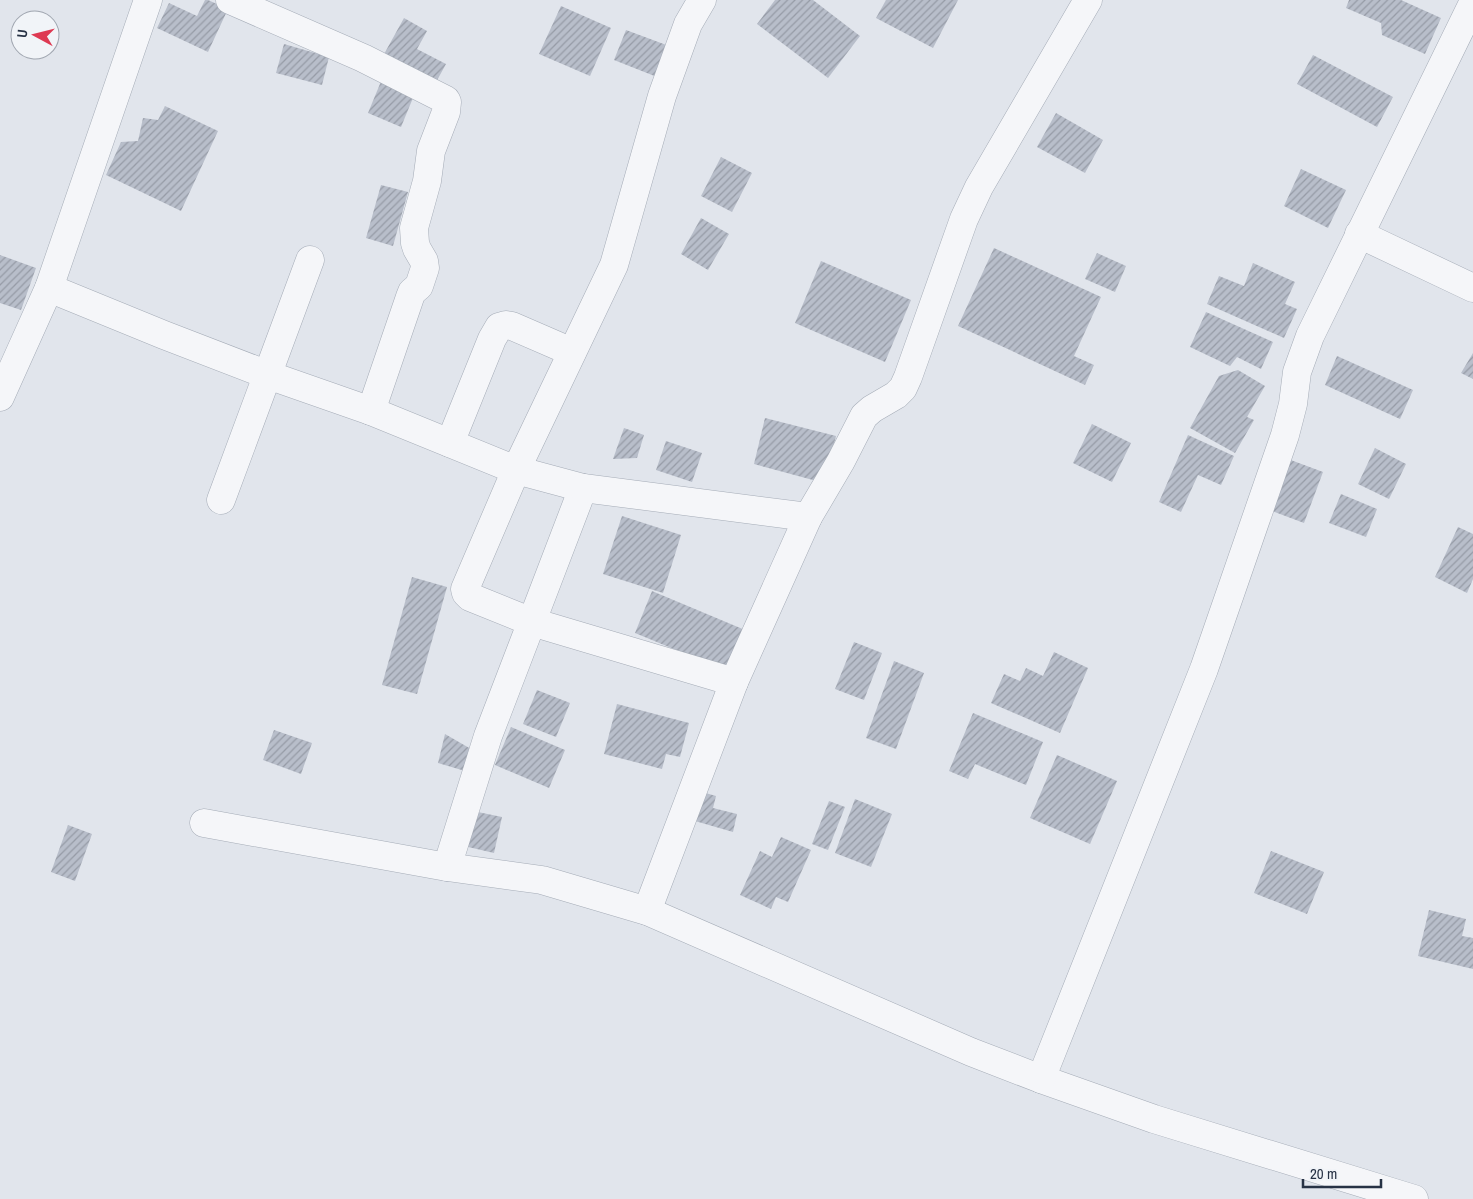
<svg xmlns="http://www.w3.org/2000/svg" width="1473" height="1199" font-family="'Archivo Narrow',sans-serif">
<defs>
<pattern id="building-hatch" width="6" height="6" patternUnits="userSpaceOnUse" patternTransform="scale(1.25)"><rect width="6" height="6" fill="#b8beca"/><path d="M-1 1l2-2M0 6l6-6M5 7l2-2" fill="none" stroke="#969ba6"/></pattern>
</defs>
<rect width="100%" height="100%" fill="#e1e5ec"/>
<g fill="url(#building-hatch)">
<polygon points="205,0 208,0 228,9 208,52 157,28 169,3 197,16"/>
<polygon points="775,0 813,0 860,36 828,78 757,24"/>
<polygon points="886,0 958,0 933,48 876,18"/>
<polygon points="1349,0 1401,0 1441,18 1425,54 1382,35 1381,23 1346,8"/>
<polygon points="561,6 611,28 590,76 539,54"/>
<polygon points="404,18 427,31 417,49 446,64 435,84 383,56"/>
<polygon points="626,30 669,46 657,77 614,60"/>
<polygon points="284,44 329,57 322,85 276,73"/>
<polygon points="1313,55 1393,97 1377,127 1297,84"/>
<polygon points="382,79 415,93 401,127 368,113"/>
<polygon points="165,106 218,131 181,211 106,175 121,142 138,141 143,118 158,120"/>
<polygon points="1056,113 1103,140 1085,173 1037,147"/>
<polygon points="721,157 752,173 732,212 701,196"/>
<polygon points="1301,169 1346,190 1328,228 1284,206"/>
<polygon points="381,185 408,192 393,246 366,238"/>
<polygon points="701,218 729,234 708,270 681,254"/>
<polygon points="994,248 1101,297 1074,356 1094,365 1085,385 958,326"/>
<polygon points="1097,253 1126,266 1115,292 1085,279"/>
<polygon points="0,255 36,268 21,310 0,303"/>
<polygon points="821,261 911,300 885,362 795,323"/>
<polygon points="1253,263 1295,282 1285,304 1297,309 1284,338 1207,304 1219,276 1244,286"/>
<polygon points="1206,312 1273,342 1261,369 1237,357 1230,366 1190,347"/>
<polygon points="1473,353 1473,379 1461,373"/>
<polygon points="1337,356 1413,390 1400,419 1325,385"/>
<polygon points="1238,370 1265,386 1247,417 1254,420 1235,453 1190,428 1219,376"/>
<polygon points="765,418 836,436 824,483 754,464"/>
<polygon points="1092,424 1131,443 1112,482 1073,463"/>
<polygon points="624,428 644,435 637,458 613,459"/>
<polygon points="1188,435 1234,456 1221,485 1198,475 1181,512 1159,502"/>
<polygon points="666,441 702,453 692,482 656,470"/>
<polygon points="1375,448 1406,464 1389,499 1358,484"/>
<polygon points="1288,459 1323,472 1304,523 1269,510"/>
<polygon points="1341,494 1377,509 1366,537 1329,523"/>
<polygon points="622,516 681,535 663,593 603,574"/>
<polygon points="1458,527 1473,534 1473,579 1467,593 1435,577"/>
<polygon points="412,577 447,587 417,694 382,685"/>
<polygon points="652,591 745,630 727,671 635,633"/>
<polygon points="854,642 882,653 864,700 835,689"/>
<polygon points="1054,652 1088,668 1060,733 991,703 1004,674 1020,681 1026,668 1043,676"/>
<polygon points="894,661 924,673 896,749 866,738"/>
<polygon points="537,690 570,703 556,737 523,724"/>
<polygon points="617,704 689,723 680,757 666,754 662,769 604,754"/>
<polygon points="973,713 1043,742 1026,785 975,764 968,779 949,771"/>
<polygon points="511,727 565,750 549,788 495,765"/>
<polygon points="274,730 312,743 301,774 263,760"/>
<polygon points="445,734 471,749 465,771 438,763"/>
<polygon points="1057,755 1117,781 1090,844 1030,818"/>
<polygon points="702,792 716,796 713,808 737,814 733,832 695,821"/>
<polygon points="855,799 892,814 871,867 835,853"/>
<polygon points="829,801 845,807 828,850 812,844"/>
<polygon points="473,811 502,817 494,853 464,846"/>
<polygon points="68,825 92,834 75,881 51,872"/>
<polygon points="781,837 811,850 788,902 776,897 771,909 740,895 760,851 772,857"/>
<polygon points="1271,851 1324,872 1307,914 1254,893"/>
<polygon points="1429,910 1466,919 1462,936 1473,938 1473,969 1418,956"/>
</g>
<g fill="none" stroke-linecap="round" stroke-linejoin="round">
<g stroke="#a5acb7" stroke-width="29">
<g id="street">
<polyline points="230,0 363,58 446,100 447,102 446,112 431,151 427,181 414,228 415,243 417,249 424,261 425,268 419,286 412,292 410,297 371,411"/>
<polyline points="702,0 688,24 662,96 614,265 516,470 465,589 466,593 470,597 532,622 734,682"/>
<polyline points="1359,234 1473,288"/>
<polyline points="49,288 164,335 268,375 371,411 516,470 583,488 488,736 447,867"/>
<polyline points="0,397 49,288 148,0"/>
<polyline points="450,443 492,339 499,327 506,325 512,326 572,352"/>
<polyline points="583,488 808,517"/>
<polyline points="221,500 310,260"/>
<polyline points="204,823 447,867 542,880 647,911 971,1052 1041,1079 1154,1119 1414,1199"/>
<polyline points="647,911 734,682 808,517 841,461 864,416 872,409 896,395 903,388 908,377 964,219 979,187 1088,0"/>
<polyline points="1041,1079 1204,669 1285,435 1293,404 1297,372 1310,336 1473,3"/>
</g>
</g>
<use href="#street" stroke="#f5f6f9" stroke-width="28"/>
</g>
<g transform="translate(35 35) rotate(277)"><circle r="24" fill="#f1f4f8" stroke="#a0a6b0"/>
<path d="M0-4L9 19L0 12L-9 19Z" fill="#de3952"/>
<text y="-8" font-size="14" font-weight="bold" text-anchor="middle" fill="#273245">U</text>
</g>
<path d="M1303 1179v8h78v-8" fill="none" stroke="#273245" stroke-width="2.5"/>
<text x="1310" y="1179" font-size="15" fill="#273245" stroke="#f1f4f8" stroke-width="4" paint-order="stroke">20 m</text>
</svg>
